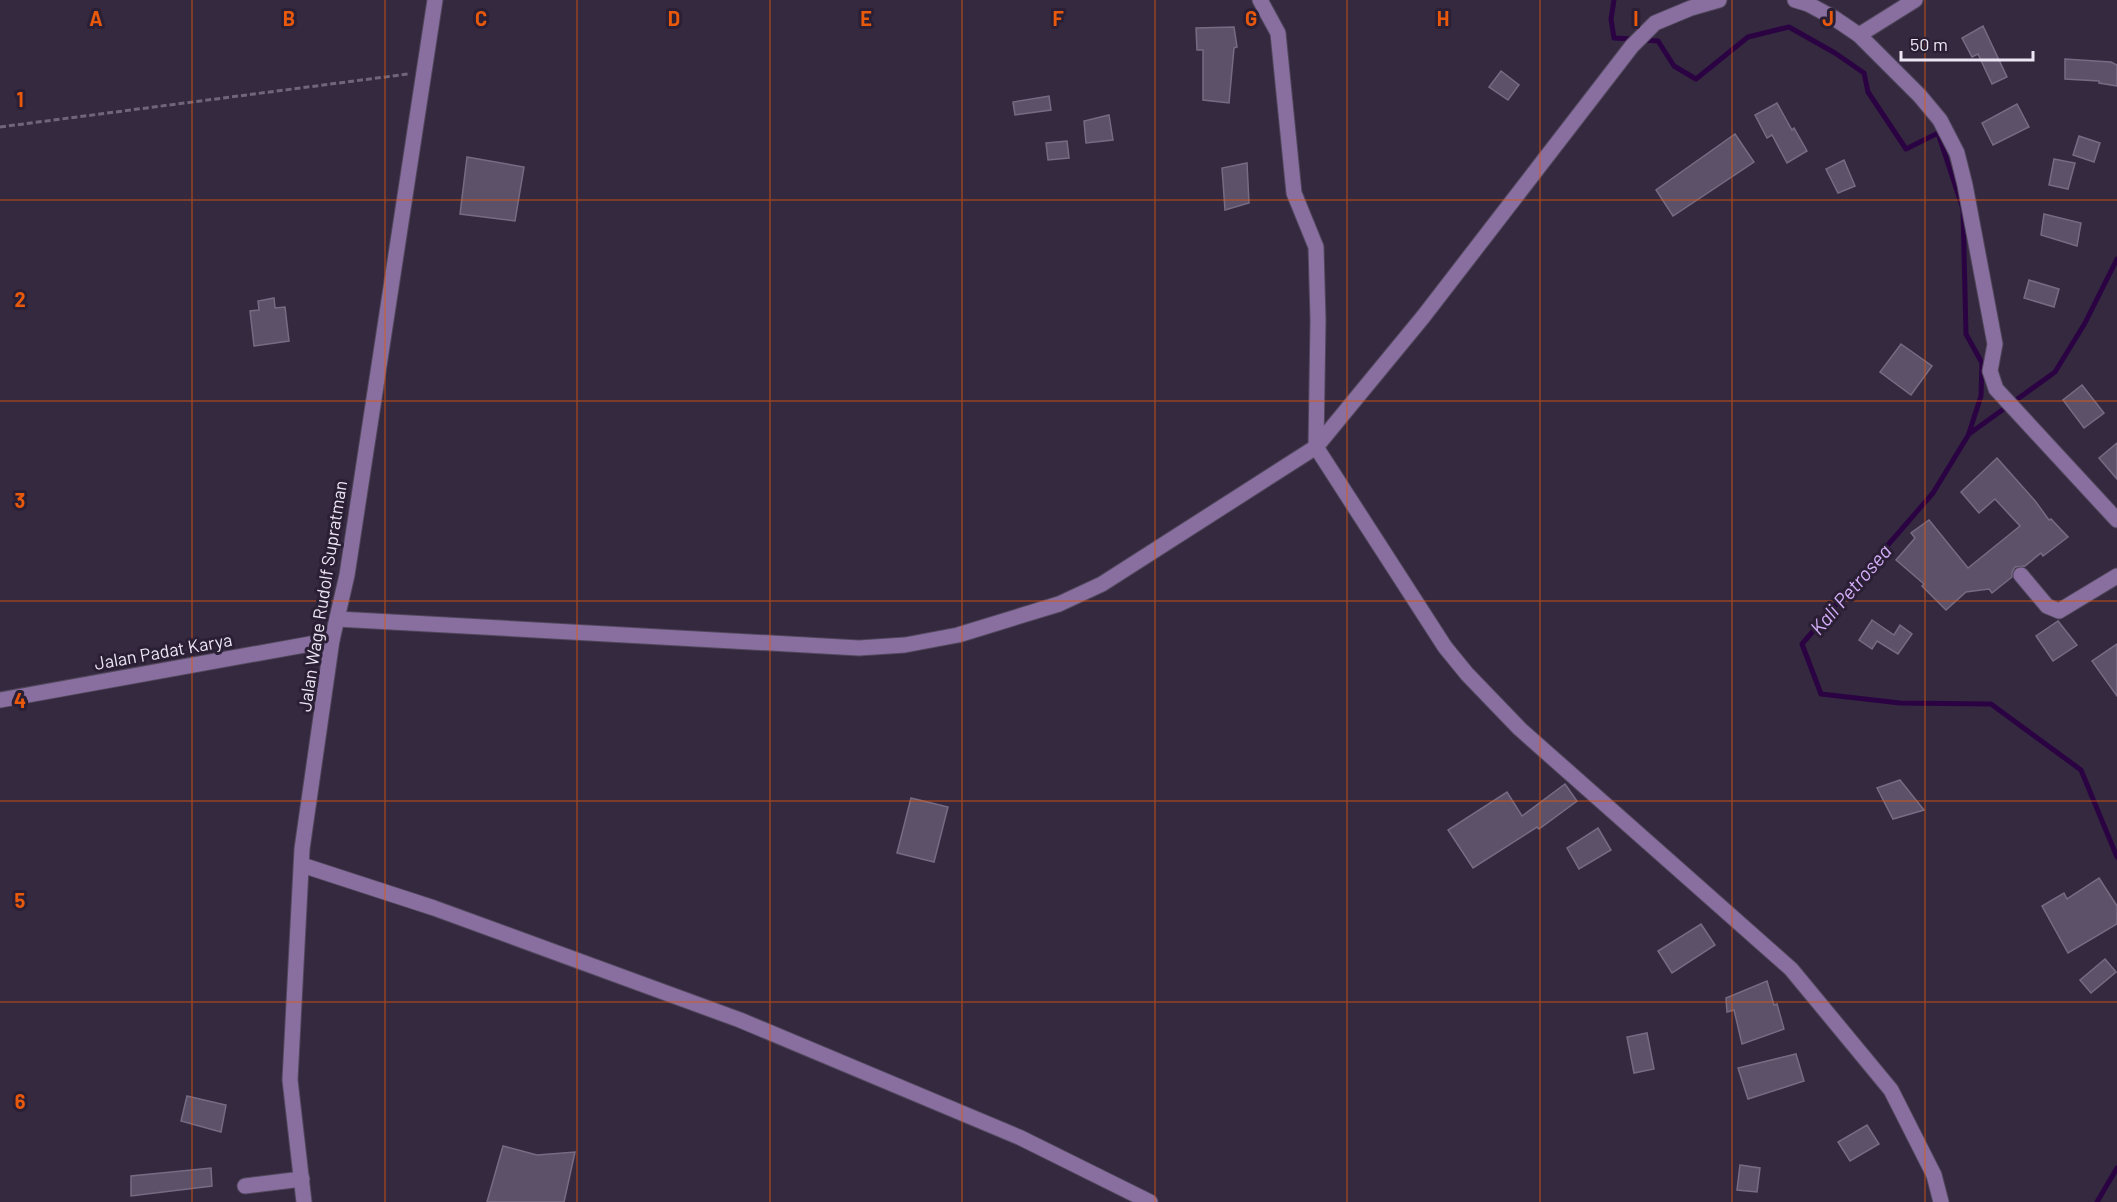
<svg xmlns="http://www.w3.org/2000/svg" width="2117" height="1202" font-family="Barlow,sans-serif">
<rect width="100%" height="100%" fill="#34293f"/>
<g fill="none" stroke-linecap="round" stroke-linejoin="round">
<g stroke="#2b0343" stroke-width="5">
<polyline points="1614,0 1611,19 1614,38 1634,39"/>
<polyline points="1643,40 1658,41 1674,66 1696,79 1748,37 1789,27 1835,53 1864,73 1868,92 1906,149 1938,133 1963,209 1966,334 1982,363 1981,396 1969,433"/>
<polyline points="2117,259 2085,323 2055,372 1969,434 1933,493 1802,644 1821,694 1900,703 1991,704 2081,770 2117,857"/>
<polyline points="2097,1202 2117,1168"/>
</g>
</g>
<g fill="#5d5169" stroke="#776b84" stroke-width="1.5">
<polygon points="1983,26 2007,77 1992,84 1978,54 1972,57 1962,38"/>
<polygon points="1234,27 1237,47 1234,48 1229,103 1203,100 1203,50 1197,50 1196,28"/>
<polygon points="2065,59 2111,62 2117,65 2117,86 2099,83 2099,81 2065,79"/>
<polygon points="1501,71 1519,85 1508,100 1489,87"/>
<polygon points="1049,96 1051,110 1015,115 1013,102"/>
<polygon points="1777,103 1792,130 1794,128 1807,151 1787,163 1772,135 1767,138 1755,115"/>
<polygon points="2017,104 2029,127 1993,145 1982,123"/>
<polygon points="1109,115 1113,140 1086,143 1084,121"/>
<polygon points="1735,134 1754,162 1673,216 1656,190"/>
<polygon points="2079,136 2100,143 2094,162 2073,155"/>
<polygon points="1067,141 1069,158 1048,160 1046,143"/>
<polygon points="467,157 524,167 515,221 460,214"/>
<polygon points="2054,159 2075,163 2068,189 2049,185"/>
<polygon points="1844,160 1855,186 1838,193 1826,169"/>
<polygon points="1247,163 1249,203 1225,210 1222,168"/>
<polygon points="2044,214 2081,223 2077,246 2041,235"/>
<polygon points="2029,280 2059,289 2054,307 2024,298"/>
<polygon points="274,298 275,308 285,307 289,341 254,346 250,311 259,310 258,301"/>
<polygon points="1901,344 1932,366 1911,395 1880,372"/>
<polygon points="2082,385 2104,413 2084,428 2063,400"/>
<polygon points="2117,443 2117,479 2099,458"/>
<polygon points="1997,458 2036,502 2049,520 2051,519 2068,537 2043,556 2041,553 2025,566 2015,567 2012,572 2012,577 1992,593 1989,589 1966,592 1946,610 1922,586 1924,584 1896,560 1915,538 1911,533 1929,520 1968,568 2020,526 1995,499 1979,513 1961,492"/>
<polygon points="1872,620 1894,635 1900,625 1912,634 1898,654 1877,641 1872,649 1859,640"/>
<polygon points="2058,621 2077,645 2053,661 2036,636"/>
<polygon points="2117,644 2117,696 2092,661"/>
<polygon points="1900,780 1924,810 1893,819 1877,788"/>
<polygon points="1565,784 1577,801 1539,829 1537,827 1473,868 1448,830 1507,792 1522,816"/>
<polygon points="911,798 948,807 934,862 897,853"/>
<polygon points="1598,828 1611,850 1579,869 1567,848"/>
<polygon points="2099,878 2117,906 2117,924 2068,953 2042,906 2064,893 2067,899"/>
<polygon points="1701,924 1715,945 1672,973 1658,951"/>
<polygon points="2105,959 2116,972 2091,993 2080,980"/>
<polygon points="1767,981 1774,1005 1777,1004 1784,1029 1742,1044 1734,1010 1727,1012 1726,998"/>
<polygon points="1647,1033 1654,1069 1634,1073 1627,1037"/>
<polygon points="1796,1054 1804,1081 1748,1099 1738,1068"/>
<polygon points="187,1096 226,1105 221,1132 181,1121"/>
<polygon points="1867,1125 1879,1144 1850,1161 1838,1142"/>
<polygon points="503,1146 537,1155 575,1152 564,1202 487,1202"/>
<polygon points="1740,1165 1760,1168 1757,1192 1737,1190"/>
<polygon points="211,1168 212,1186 131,1196 131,1176"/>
</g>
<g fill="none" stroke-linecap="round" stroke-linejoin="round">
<g stroke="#51475c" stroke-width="17">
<g id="minor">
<polyline points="1260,0 1278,33 1294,193 1316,247 1318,320 1316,447 1445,647 1467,674 1520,729 1791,969 1891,1090 1934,1175 1941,1202"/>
<polyline points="1795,0 1808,4 1834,18 1859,35 1920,96 1940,120 1957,153 1965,185 1995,344 1990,371 1996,389 2117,520"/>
<polyline points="1859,35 1915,0"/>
<polyline points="2021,575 2047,606 2059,611 2117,576"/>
<polyline points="337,619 859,648 905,645 958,635 1059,604 1102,584 1316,447 1423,317 1632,46 1655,23 1691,8 1719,0"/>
<polyline points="0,700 332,640"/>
<polyline points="302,865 434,908 740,1020 1021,1138 1150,1202"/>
<polyline points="245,1186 302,1179"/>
<polyline points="304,1202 290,1080 302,849 332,640 347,575 435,0"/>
</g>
</g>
<polyline stroke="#6f6679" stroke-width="3" stroke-dasharray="6 3" stroke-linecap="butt" points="0,127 408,74"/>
<use href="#minor" stroke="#886f9f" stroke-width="15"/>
</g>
<path fill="none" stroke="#e8590c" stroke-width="1.5" stroke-opacity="0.55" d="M 192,0 L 192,1202M 385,0 L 385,1202M 577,0 L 577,1202M 770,0 L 770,1202M 962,0 L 962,1202M 1155,0 L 1155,1202M 1347,0 L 1347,1202M 1540,0 L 1540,1202M 1732,0 L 1732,1202M 1925,0 L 1925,1202M 0,200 L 2117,200M 0,401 L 2117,401M 0,601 L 2117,601M 0,801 L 2117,801M 0,1002 L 2117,1002"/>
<g text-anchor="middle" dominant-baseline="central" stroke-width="6" stroke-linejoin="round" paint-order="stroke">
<g font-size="18" fill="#ece6f4" stroke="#2a1f34">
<text transform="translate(322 596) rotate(-81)">Jalan Wage Rudolf Supratman</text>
<text transform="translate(163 651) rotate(-10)">Jalan Padat Karya</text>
</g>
<g font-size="20" font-style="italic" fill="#d6affb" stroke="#2a1f34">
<text transform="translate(1850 589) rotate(-49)">Kali Petrosea</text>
</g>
</g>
<g font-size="20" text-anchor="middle" font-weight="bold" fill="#e8590c" stroke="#2a1f34" stroke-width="6" stroke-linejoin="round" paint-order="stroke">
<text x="96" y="26">A</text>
<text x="289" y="26">B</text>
<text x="481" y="26">C</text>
<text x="674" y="26">D</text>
<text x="866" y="26">E</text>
<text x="1058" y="26">F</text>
<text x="1251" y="26">G</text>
<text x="1443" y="26">H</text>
<text x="1636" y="26">I</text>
<text x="1828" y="26">J</text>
<text x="20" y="107">1</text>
<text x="20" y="307">2</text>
<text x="20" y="508">3</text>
<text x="20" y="708">4</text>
<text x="20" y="908">5</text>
<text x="20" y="1109">6</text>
</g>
<path d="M1901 51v9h132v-9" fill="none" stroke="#ece6f4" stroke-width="3"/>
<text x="1910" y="51" font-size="18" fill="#ece6f4" stroke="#2a1f34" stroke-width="4.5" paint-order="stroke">50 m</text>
</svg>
